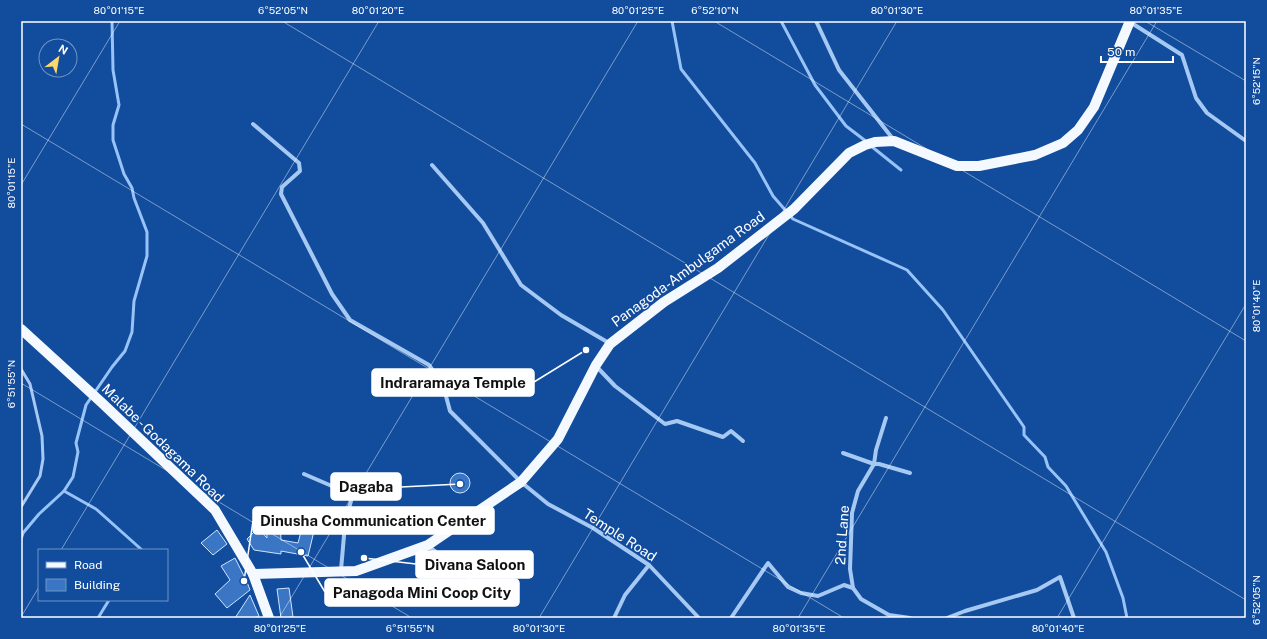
<svg xmlns="http://www.w3.org/2000/svg" width="1267" height="639" font-family="'Public Sans',sans-serif">
<rect width="100%" height="100%" fill="#114c9d"/>
<g fill="none" stroke-linecap="round" stroke-linejoin="round">
<g stroke="#98c3f8" stroke-width="3">
<polyline points="672,21 681,69 755,163 773,196 793,219 907,270 943,310 1024,427 1024,435 1045,457 1048,467 1066,486 1106,552 1123,598 1127,618"/>
<polyline points="781,21 815,85 846,126 867,142"/>
<polyline points="871,146 901,170"/>
<polyline points="64,491 96,509 142,550"/>
<polyline points="21,539 23,533 39,514 64,491 73,477 78,452 76,443 86,405 112,367 125,351 132,332 134,301 147,256 147,232 134,198 132,188 124,174 113,140 113,125 119,105 113,70 112,21"/>
<polyline points="98,618 109,600"/>
</g>
</g>
<g fill="#3a76c4" stroke="#cfe4fe">
<circle cx="460" cy="483" r="10"/>
<polygon points="266,520 280,520 281,540 298,543 303,524 315,527 308,556 281,551 281,554 254,550 247,539 258,528 267,538"/>
<polygon points="217,530 227,544 213,555 201,543"/>
<polygon points="235,558 247,582 250,590 227,608 215,594 230,580 221,566"/>
<polygon points="289,588 293,617 281,618 277,589"/>
<polygon points="250,595 259,616 255,618 235,618"/>
</g>
<g fill="none" stroke-linecap="round" stroke-linejoin="round">
<polyline stroke="#a6c9f4" stroke-width="3" points="21,369 30,384 42,436 43,459 40,476 21,507"/>
<g stroke="#a6c9f4" stroke-width="4">
<polyline points="816,21 839,70 893,139"/>
<polyline points="1130,22 1182,55 1196,98 1207,113 1246,141"/>
<polyline points="253,124 299,163 300,171 282,187 281,194 332,294 350,320 429,365 443,385 450,411 521,482 548,504 593,528 649,565 699,618"/>
<polyline points="432,165 483,223 521,285 561,315 609,343"/>
<polyline points="596,366 615,386 665,424 677,421 723,437 731,431 743,441"/>
<polyline points="843,453 874,464 879,464 910,473"/>
<polyline points="304,474 348,493 351,501 345,524 341,570"/>
<polyline points="428,546 465,573 481,595"/>
<polyline points="853,588 850,569 852,513 858,491 874,464 876,450 886,418"/>
<polyline points="614,618 625,595 649,565"/>
<polyline points="731,618 768,563 788,587 801,593 818,596 844,585 853,588 861,599 889,615 910,618"/>
<polyline points="947,618 965,611 1037,590 1060,577 1074,618"/>
</g>
<g stroke="#f4f8ff" stroke-width="10">
<polyline points="21,329 101,402 215,510 253,574 269,618"/>
<polyline points="253,574 356,571 428,545 521,482 558,439 596,365 610,344 664,302 718,268 794,209 849,153 865,145 875,142 894,141 957,166 979,166 1035,155 1063,143 1078,130 1094,107 1130,21"/>
</g>
</g>
<path fill="none" stroke="#fff" stroke-width="1" stroke-opacity="0.45" d="M 282,21 L 1246,600M 714,21 L 1246,341M 1145,21 L 1246,81M 21,124 L 844,618M 21,185 L 120,21M 21,383 L 412,618M 61,550 L 379,21M 21,617 L 39,587M 279,618 L 638,21M 539,618 L 897,21M 798,618 L 1157,21M 1057,618 L 1246,304"/>
<g text-anchor="middle" dominant-baseline="central" stroke-width="3" stroke-linejoin="round" paint-order="stroke">
<g font-size="14" fill="#fff" stroke="#114c9d">
<text transform="translate(688 269) rotate(-36)">Panagoda-Ambulgama Road</text>
<text transform="translate(163 443) rotate(44)">Malabe - Godagama Road</text>
<text transform="translate(620 535) rotate(33)">Temple Road</text>
<text transform="translate(842 535) rotate(-86)">2nd Lane</text>
</g>
</g>
<path fill="none" stroke="#fff" stroke-width="1.5" d="M586 350L534 382M460 484L401 487M244 581L253 521M364 558L416 564M301 552L325 592"/>
<g fill="#fff" stroke="#114c9d" stroke-width="1.5">
<circle cx="586" cy="350" r="4"/>
<circle cx="460" cy="484" r="4"/>
<circle cx="244" cy="581" r="4"/>
<circle cx="364" cy="558" r="4"/>
<circle cx="301" cy="552" r="4"/>
</g>
<g fill="#fff" stroke="#fff" stroke-width="1.5">
<rect x="372" y="369" width="162" height="27" rx="4"/>
<rect x="331" y="473" width="70" height="27" rx="4"/>
<rect x="253" y="507" width="241" height="27" rx="4"/>
<rect x="416" y="551" width="117" height="27" rx="4"/>
<rect x="325" y="579" width="194" height="27" rx="4"/>
</g>
<g font-size="15" text-anchor="middle" font-weight="bold" fill="#111">
<text x="453" y="388">Indraramaya Temple</text>
<text x="366" y="492">Dagaba</text>
<text x="373" y="526">Dinusha Communication Center</text>
<text x="475" y="570">Divana Saloon</text>
<text x="422" y="598">Panagoda Mini Coop City</text>
</g>
<rect width="1267" height="639" fill="none" stroke="#114c9d" stroke-width="44"/>
<rect x="38" y="549" width="130" height="52" fill="#114c9d" stroke="#7094c4"/>
<rect x="46" y="562" width="20" height="6" fill="#f4f8ff" stroke="#7094c4"/>
<text x="74" y="569" font-size="12" fill="#ffffff">Road</text>
<rect x="46" y="579" width="20" height="12" fill="#3a76c4" stroke="#7094c4"/>
<text x="74" y="589" font-size="12" fill="#ffffff">Building</text>
<g transform="translate(58 58) rotate(31)"><circle r="19" fill="#114c9d" stroke="#7094c4"/>
<path d="M0-3L7 15L0 10L-7 15Z" fill="#ffd66a"/>
<text y="-6" font-size="11" font-weight="bold" text-anchor="middle" fill="#ffffff">N</text>
</g>
<path d="M1101 56v6h72v-6" fill="none" stroke="#ffffff" stroke-width="2"/>
<text x="1107" y="56" font-size="12" fill="#ffffff" stroke="#114c9d" stroke-width="3" paint-order="stroke">50 m</text>
<rect x="22" y="22" width="1223" height="595" fill="none" stroke="#fff" stroke-width="1.5"/>
<g font-size="10" text-anchor="middle" fill="#fff">
<text x="119" y="14">80°01'15"E</text>
<text x="283" y="14">6°52'05"N</text>
<text x="378" y="14">80°01'20"E</text>
<text x="638" y="14">80°01'25"E</text>
<text x="715" y="14">6°52'10"N</text>
<text x="897" y="14">80°01'30"E</text>
<text x="1156" y="14">80°01'35"E</text>
<text transform="translate(1256 81) rotate(-90)" y="4">6°52'15"N</text>
<text transform="translate(11 183) rotate(-90)" y="4">80°01'15"E</text>
<text transform="translate(1256 306) rotate(-90)" y="4">80°01'40"E</text>
<text transform="translate(11 384) rotate(-90)" y="4">6°51'55"N</text>
<text transform="translate(1256 600) rotate(-90)" y="4">6°52'05"N</text>
<text x="280" y="632">80°01'25"E</text>
<text x="410" y="632">6°51'55"N</text>
<text x="539" y="632">80°01'30"E</text>
<text x="799" y="632">80°01'35"E</text>
<text x="1058" y="632">80°01'40"E</text>
</g>
</svg>
